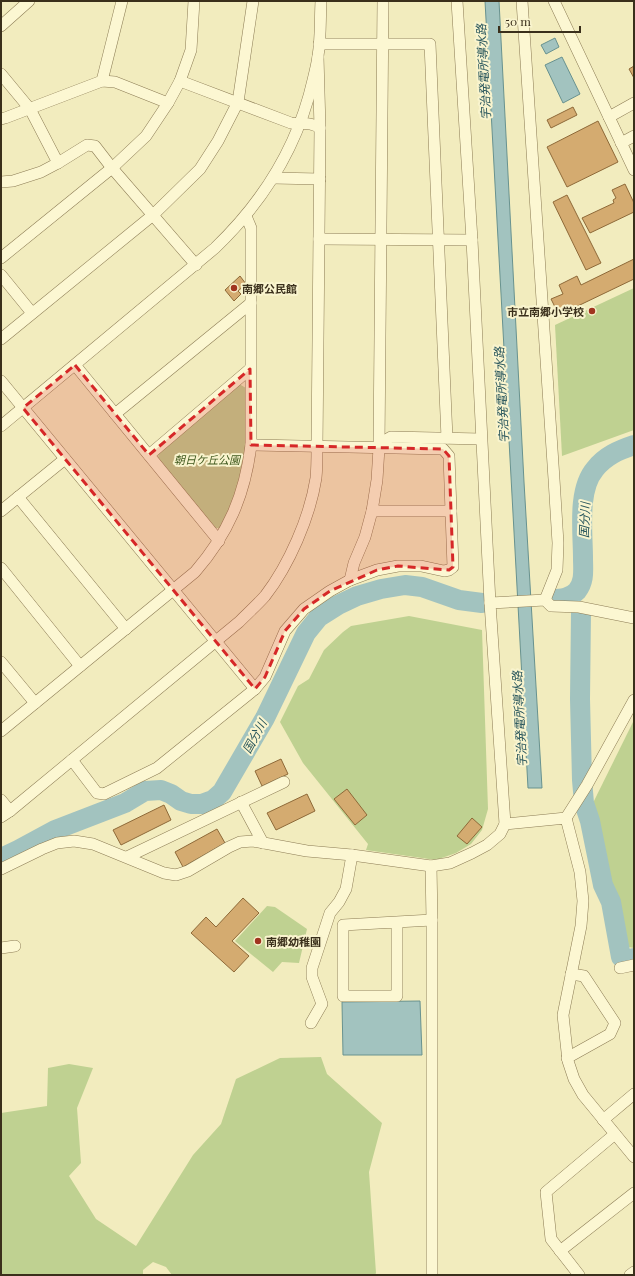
<svg xmlns="http://www.w3.org/2000/svg" width="635" height="1276" font-family="'Playfair Display','Noto Sans JP',serif">
<rect width="100%" height="100%" fill="#f2ecbe"/>
<g fill="#bfd191">
<polygon points="634,288 634,430 562,456 555,325"/>
<polygon points="239,384 246,388 245,455 242,478 224,528 215,528 158,458 159,451"/>
<polygon points="409,616 482,630 488,809 482,830 471,844 456,853 436,860 366,850 368,844 303,763 280,722 298,686 309,679 324,650 343,632 351,626"/>
<polygon points="634,720 634,948 617,945 589,811"/>
<polygon points="267,906 275,907 307,929 299,963 282,962 273,972 235,941"/>
<polygon points="321,1057 327,1074 382,1123 369,1172 376,1273 375,1275 172,1275 166,1267 153,1262 143,1270 143,1275 1,1275 1,1113 47,1106 48,1068 69,1064 93,1068 77,1108 81,1163 69,1176 96,1219 136,1246 193,1155 221,1124 236,1079 280,1058"/>
</g>
<g fill="#a2c3bf" stroke="#68928f">
<polygon points="485,1 499,1 524,482 542,788 528,788"/>
<polygon points="555,38 559,47 546,54 541,45"/>
<polygon points="562,57 580,94 563,103 545,65"/>
<polygon points="420,1001 422,1055 343,1055 342,1002"/>
</g>
<g fill="none" stroke-linecap="round" stroke-linejoin="round">
<g stroke="#a2c3bf" stroke-width="20">
<path d="M 552,599 C 562,599 570,598 577,591 C 585,581 583,570 583,558 C 583,532 577,490 595,469 C 605,456 619,450 634,445"/>
<polyline points="581,612 580,699 582,780 584,803 590,821 603,885 611,902 621,957 624,960 634,958"/>
<polyline points="1,858 18,850 55,830 125,803 145,791 161,790 171,794 181,801 191,804 202,804 213,800 222,792 265,718 306,633 319,617 338,605 357,596 381,589 405,585 422,587 459,600 482,603"/>
</g>
</g>
<g fill="#d4ab70" stroke="#8e6938">
<polygon points="634,66 634,78 629,69"/>
<polygon points="573,107 577,115 551,128 547,120"/>
<polygon points="598,121 618,162 567,187 547,147"/>
<polygon points="625,184 634,203 634,212 590,233 582,218 614,203 613,200 616,198 612,190"/>
<polygon points="567,195 601,263 586,270 553,202"/>
<polygon points="634,259 634,279 559,315 551,299 563,294 559,285 577,276 581,285"/>
<polygon points="240,276 246,284 238,291 241,294 234,301 225,290"/>
<polygon points="281,759 288,774 262,786 255,771"/>
<polygon points="347,789 367,815 355,825 334,799"/>
<polygon points="307,794 315,811 276,830 267,813"/>
<polygon points="164,805 171,820 121,845 113,830"/>
<polygon points="472,818 482,827 467,844 457,836"/>
<polygon points="217,829 225,843 183,867 175,852"/>
<polygon points="243,898 259,913 232,941 249,956 234,972 191,933 206,917 216,927"/>
</g>
<g fill="none" stroke-linecap="round" stroke-linejoin="round">
<g stroke="#8c7c55" stroke-width="12">
<g id="minor">
<polyline points="522,1 554,479 558,543 557,570 545,600"/>
<polyline points="554,1 634,170"/>
<polyline points="1,26 29,1"/>
<polyline points="319,44 430,44 447,438"/>
<polyline points="1,74 30,109 58,163"/>
<polyline points="102,81 122,1"/>
<path d="M 180,81 L 291,123 C 303,125 309,121 320,128"/>
<polyline points="609,117 634,103"/>
<polyline points="1,119 5,118 102,81 115,82 168,103"/>
<polyline points="621,143 634,136"/>
<polyline points="273,178 320,179"/>
<polyline points="1,182 13,181 41,172 58,163 87,145 95,146 112,168 196,265"/>
<polyline points="319,239 472,240"/>
<polyline points="1,258 112,168 146,136 168,103 180,81 191,50 194,1"/>
<polyline points="1,275 32,313"/>
<polyline points="1,339 153,215 200,169 218,141 238,102 253,1"/>
<polyline points="75,365 219,541"/>
<polyline points="1,381 255,689"/>
<polyline points="115,414 251,303"/>
<path d="M 1,426 L 215,248 C 264,201 298,146 313,80 C 315,72 317,64 318,56 C 321,38 320,19 321,1"/>
<polyline points="379,448 384,441 391,437 481,439"/>
<polyline points="149,455 250,369"/>
<polyline points="18,497 126,629"/>
<polyline points="1,511 65,459"/>
<polyline points="372,511 451,511"/>
<polyline points="1,568 80,666"/>
<polyline points="350,580 354,563 365,537 372,511 377,480 379,448 383,1"/>
<polyline points="490,603 545,600 551,606 579,607 634,618"/>
<polyline points="1,662 35,703"/>
<path d="M 1,731 L 195,572 C 228,534 245,495 251,445 L 251,228 L 246,216"/>
<polyline points="72,760 97,793 104,794 157,768 255,689 265,677 285,631 304,609 330,591 350,580 377,570 398,566 421,566 444,571 449,570 453,567 449,456 443,449 251,445"/>
<polyline points="1,800 10,811"/>
<polyline points="241,802 263,843"/>
<path d="M 1,817 L 10,811 L 239,622 C 247,614 257,605 265,596 C 289,565 310,517 316,478 C 317,468 317,457 317,447 L 320,128 L 318,57"/>
<polyline points="566,818 587,785 634,700"/>
<polyline points="505,824 566,818 580,872 583,901 581,926 563,1015 568,1061 574,1079 583,1095 634,1157"/>
<polyline points="127,857 284,782"/>
<polyline points="431,866 432,920 432,1275"/>
<polyline points="1,869 42,849 57,843 74,841 93,844 164,873 176,875 188,871 229,847 240,842 253,841 307,851 352,855 431,866 450,863 472,853 487,845 500,834 505,824 490,603 472,240 457,1"/>
<polyline points="397,922 397,996 343,996 343,925 432,920"/>
<polyline points="1,948 15,946"/>
<polyline points="620,968 634,965"/>
<polyline points="311,1023 322,1004 312,977 312,968 330,913 339,902 346,889 352,855"/>
<polyline points="567,1058 610,1034 615,1023 584,976 571,974"/>
<polyline points="603,1120 634,1094"/>
<polyline points="560,1251 634,1193"/>
<polyline points="579,1275 551,1239 546,1192 615,1134"/>
<polyline points="630,1275 634,1272"/>
</g>
</g>
<use href="#minor" stroke="#fcf7d2" stroke-width="11"/>
</g>
<path fill="#d62828" fill-opacity="0.2" stroke="#d62828" stroke-width="3" stroke-dasharray="8 5" stroke-linejoin="round" d="M 75,365 L 149,455 L 250,369 L 251,445 L 443,449 L 449,456 L 453,567 L 449,570 L 398,566 L 377,570 L 330,591 L 304,609 L 285,631 L 265,677 L 255,689 L 23,408 Z"/>
<g fill="#a1341f" stroke="#f9f4ce" stroke-width="1.5">
<circle cx="234" cy="288" r="4"/>
<circle cx="592" cy="311" r="4"/>
<circle cx="258" cy="941" r="4"/>
</g>
<g text-anchor="middle" dominant-baseline="central" stroke-width="4" stroke-linejoin="round" paint-order="stroke">
<g font-size="11" font-weight="bold" fill="#3a2f1b" stroke="#f9f4ce" text-anchor="start">
<text x="242" y="288">南郷公民館</text>
<text x="584" y="311" text-anchor="end">市立南郷小学校</text>
<text x="266" y="941">南郷幼稚園</text>
</g>
<g font-size="11" font-style="italic" fill="#40591f" stroke="#f9f4ce">
<text x="207" y="459">朝日ケ丘公園</text>
</g>
<g font-size="12" font-style="italic" fill="#29565c" stroke="#f9f4ce">
<text transform="translate(483 72) rotate(-93)">宇治発電所導水路</text>
<text transform="translate(501 395) rotate(-93)">宇治発電所導水路</text>
<text transform="translate(584 520) rotate(-88)">国分川</text>
<text transform="translate(519 719) rotate(-93)">宇治発電所導水路</text>
<text transform="translate(254 736) rotate(-61)">国分川</text>
</g>
</g>
<rect width="635" height="1276" fill="none" stroke="#3a2f1b" stroke-width="4"/>
<path d="M499 26v6h81v-6" fill="none" stroke="#3a2f1b" stroke-width="2"/>
<text x="505" y="26" font-size="12" fill="#3a2f1b" stroke="#f9f4ce" stroke-width="3" paint-order="stroke">50 m</text>
</svg>
